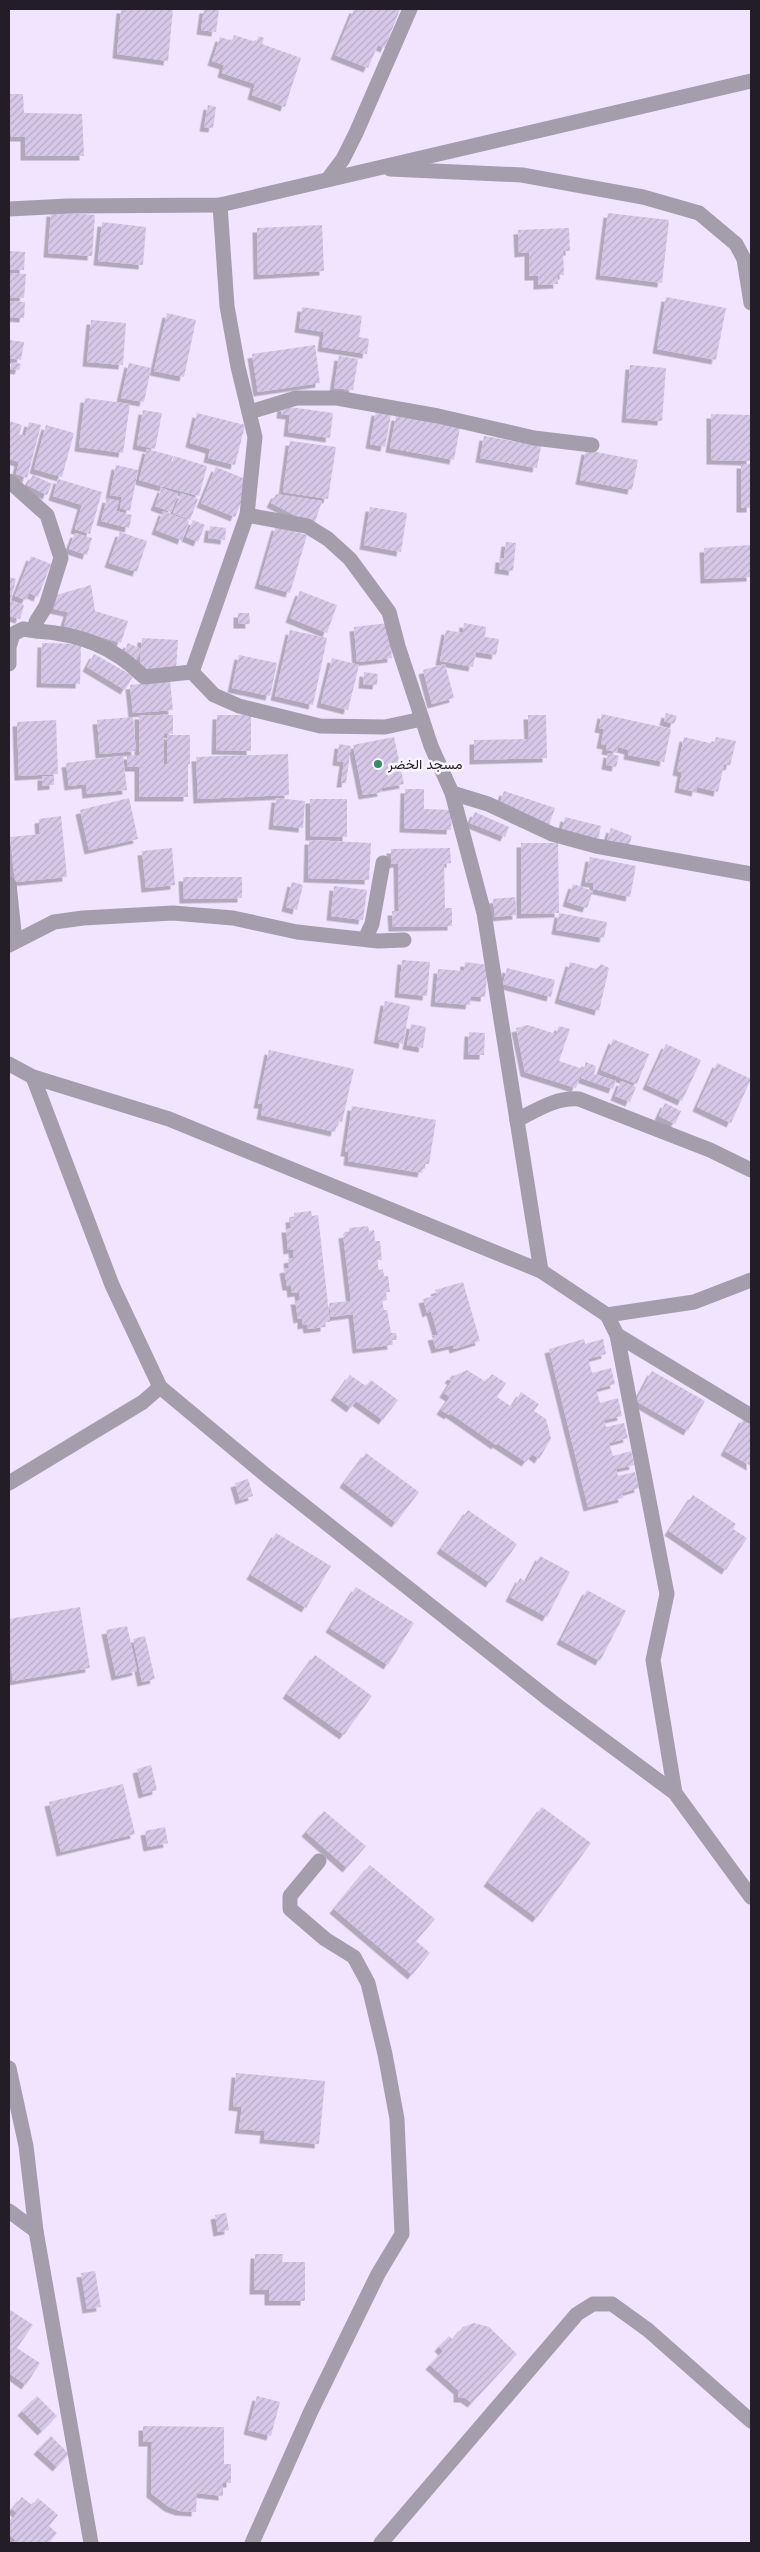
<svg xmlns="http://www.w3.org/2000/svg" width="760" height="2552" font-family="Helvetica,Vazirmatn,sans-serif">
<defs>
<pattern id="building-hatch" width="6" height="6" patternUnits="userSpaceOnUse" patternTransform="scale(1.25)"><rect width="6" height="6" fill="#d7c8e8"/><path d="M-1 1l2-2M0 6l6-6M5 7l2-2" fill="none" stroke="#b8abc7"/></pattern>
<filter id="shadow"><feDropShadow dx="-4.5" dy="4.5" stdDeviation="0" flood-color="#0004"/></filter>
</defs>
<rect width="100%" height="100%" fill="#f0e4fe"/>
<g fill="url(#building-hatch)" filter="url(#shadow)">
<polygon points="121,9 173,9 168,61 117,54"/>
<polygon points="204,9 219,9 216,32 201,30"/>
<polygon points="354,9 400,9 385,48 378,45 368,68 335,55"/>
<polygon points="234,35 256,42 259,36 264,38 262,44 301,58 285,107 252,95 255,84 222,73 224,65 212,61 220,37 232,41"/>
<polygon points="10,94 23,94 24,113 82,114 84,156 25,156 25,137 11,137"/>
<polygon points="208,105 216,107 213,128 204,127"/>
<polygon points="51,212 95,215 92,256 48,253"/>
<polygon points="608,213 669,220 662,283 600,275"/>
<polygon points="102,222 146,227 143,265 98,261"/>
<polygon points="322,225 324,271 258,275 257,228"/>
<polygon points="569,228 570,251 563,251 564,275 557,275 558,284 538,285 538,276 529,276 529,252 519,253 518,230"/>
<polygon points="9,251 25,252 24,270 9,269"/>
<polygon points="9,273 26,274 24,298 9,297"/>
<polygon points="666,297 726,308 716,360 657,349"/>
<polygon points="9,301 25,302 24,318 9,317"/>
<polygon points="302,307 362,316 359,337 369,339 367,354 322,347 324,332 299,328"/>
<polygon points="167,313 196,320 184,377 154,371"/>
<polygon points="91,320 126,323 123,365 87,362"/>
<polygon points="9,340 24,342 21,360 9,358"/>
<polygon points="315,345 320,383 258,392 252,354"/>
<polygon points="339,356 358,359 353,390 334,388"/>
<polygon points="12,362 21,364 19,370 10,369"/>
<polygon points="129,363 151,368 144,402 121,398"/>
<polygon points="630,365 666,368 662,421 626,418"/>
<polygon points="85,398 130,404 123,453 79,447"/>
<polygon points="282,406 333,413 330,438 288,432 290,415 281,414"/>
<polygon points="143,410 162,413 155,449 137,445"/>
<polygon points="376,411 391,414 385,447 370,444"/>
<polygon points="197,413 245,425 235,465 208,458 210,449 190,443"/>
<polygon points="711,414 751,415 751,461 711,460"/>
<polygon points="396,416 460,427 454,460 390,448"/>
<polygon points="9,421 22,425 19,434 25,436 29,422 41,425 27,478 16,474 19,462 9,459"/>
<polygon points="46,425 74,433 62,477 34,469"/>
<polygon points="484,436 541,446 537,468 480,458"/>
<polygon points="290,441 336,447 328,499 283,492"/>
<polygon points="147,449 173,456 164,487 139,480"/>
<polygon points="586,450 638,460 632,490 580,480"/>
<polygon points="174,456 207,466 199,496 165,487"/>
<rect x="741" y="464" width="10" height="44"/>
<polygon points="116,465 138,470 130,511 120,508 122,497 110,495"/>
<polygon points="216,467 250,481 235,517 201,503"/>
<polygon points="33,475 52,484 47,495 27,485"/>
<polygon points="58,479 102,492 90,534 75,529 82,505 53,496"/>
<polygon points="162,488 178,494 171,512 155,506"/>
<polygon points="181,493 198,499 190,520 173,513"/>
<polygon points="276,494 322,501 314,525 271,503"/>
<polygon points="107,498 119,501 116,511 132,515 129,528 101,521"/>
<polygon points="370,507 407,513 401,552 364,545"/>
<polygon points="163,511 189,521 182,540 156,530"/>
<polygon points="193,520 205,525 198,542 186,537"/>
<polygon points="210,526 226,528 225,540 208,538"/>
<polygon points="276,526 307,535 290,593 259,584"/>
<polygon points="120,532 147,541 137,572 109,563"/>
<polygon points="75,533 92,538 87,555 69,549"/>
<polygon points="506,542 516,543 513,571 499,569 500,558 504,558"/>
<polygon points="751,545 751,577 705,579 704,548"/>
<polygon points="31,556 51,564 38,597 29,593 26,600 15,596"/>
<polygon points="9,577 16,579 11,599 9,598"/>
<polygon points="91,585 95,611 128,621 121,643 64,626 68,612 54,609 53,596"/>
<polygon points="300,591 337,605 327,633 290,618"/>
<polygon points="9,600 24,605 20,619 9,616"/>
<polygon points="238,613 249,613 250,624 238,624"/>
<polygon points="389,623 392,658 357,662 354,627"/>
<polygon points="464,623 486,627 485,637 499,639 496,655 476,652 473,667 440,661 446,630 463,633"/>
<polygon points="290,630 327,638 313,705 275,696"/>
<polygon points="142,638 178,640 176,671 140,669 141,649 137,659 124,652 128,643 141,649"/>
<polygon points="42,643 81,644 80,684 41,683"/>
<polygon points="94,654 133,676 125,690 87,667"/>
<polygon points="239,655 277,663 270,696 232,688"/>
<polygon points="332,658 359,665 348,710 321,703"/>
<polygon points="445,664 454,698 432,704 423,670"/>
<polygon points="364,672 378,674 377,685 363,684"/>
<polygon points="170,681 173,710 133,713 130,685"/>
<polygon points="666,713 677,716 674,724 664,721"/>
<polygon points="602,714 671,729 664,762 628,755 629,750 618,747 617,752 606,750 607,745 601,744 604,729 599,728"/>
<polygon points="139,715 173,715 173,734 164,733 164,764 188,764 188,797 139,797 139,767 127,767 127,755 139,755"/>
<polygon points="217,715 251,715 251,751 216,750"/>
<polygon points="528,715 546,715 547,758 474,760 474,740 529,739"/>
<polygon points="133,717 136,751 100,754 97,720"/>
<polygon points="56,720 58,774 19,776 17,722"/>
<rect x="167" y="735" width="23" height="29"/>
<polygon points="394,737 404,784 381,788 382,792 363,795 353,745"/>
<polygon points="684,737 714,744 716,737 736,741 730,766 724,764 718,792 697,787 696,792 679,788 682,772 677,771"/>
<polygon points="339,744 351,746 346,783 341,783 344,762 337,761"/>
<polygon points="608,753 619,756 616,767 606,765"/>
<polygon points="288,754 289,795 198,799 196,757"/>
<polygon points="123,756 127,790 87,794 86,784 69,786 66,763"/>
<polygon points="42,776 54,776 54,785 42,786"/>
<polygon points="405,789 424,789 424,809 452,810 451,830 404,828"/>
<polygon points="504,791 555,808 547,830 499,806"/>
<polygon points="129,798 138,839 89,850 80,810"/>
<polygon points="276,798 305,801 303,828 273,825"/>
<polygon points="310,799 347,799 347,837 310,836"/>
<polygon points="475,812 509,827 505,837 470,823"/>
<polygon points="61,816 67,877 15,882 10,837 40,834 39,819"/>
<polygon points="565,817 601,826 598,840 562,830"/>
<polygon points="611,828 632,836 628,848 607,840"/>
<polygon points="309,840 371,843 369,880 308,878"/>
<polygon points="521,843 558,843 559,913 521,914"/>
<polygon points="172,848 175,885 146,888 142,851"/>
<polygon points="450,848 451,863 444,864 445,908 452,908 452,926 393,927 392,911 399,911 398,863 391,864 391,849"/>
<polygon points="590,857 636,866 630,897 593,889 594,883 585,882"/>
<polygon points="183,877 242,877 242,898 184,899"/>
<polygon points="292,882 303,885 297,910 286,907"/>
<polygon points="573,884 593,891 587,908 567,902"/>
<polygon points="334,886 367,890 363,920 331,916"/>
<polygon points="515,897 517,915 495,917 493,899"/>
<polygon points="559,913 607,922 604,938 556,930"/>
<polygon points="402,960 430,962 427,996 399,993"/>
<polygon points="465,962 488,965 485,997 471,996 470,1005 435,1002 438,969 464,971"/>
<polygon points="570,962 596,969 601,964 609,968 599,1011 559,999"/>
<polygon points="507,968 555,980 551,997 503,984"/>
<polygon points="385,1001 410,1006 403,1044 378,1039"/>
<polygon points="411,1024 426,1027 423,1048 407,1045"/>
<polygon points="528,1025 556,1034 559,1026 570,1029 559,1061 583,1069 576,1088 525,1072 516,1028"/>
<polygon points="469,1032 485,1033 484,1055 468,1055"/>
<polygon points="613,1039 649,1054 637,1084 601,1070"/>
<polygon points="666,1044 701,1060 682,1101 647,1085"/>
<polygon points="269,1050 354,1069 342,1122 338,1121 335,1132 261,1115 263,1104 258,1104"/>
<polygon points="586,1062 596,1066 594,1074 616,1081 613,1089 581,1078"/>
<polygon points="717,1063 751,1079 731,1123 697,1107"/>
<polygon points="621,1081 636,1087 630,1102 615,1096"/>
<polygon points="665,1103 681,1111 675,1124 659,1116"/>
<polygon points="352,1106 436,1120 429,1164 424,1164 422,1173 348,1161 349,1152 345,1152"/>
<polygon points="311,1211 312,1216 318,1215 330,1322 325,1322 325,1327 308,1329 307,1324 302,1325 302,1318 298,1319 295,1300 300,1300 299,1292 292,1293 291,1286 287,1286 284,1269 289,1268 288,1259 294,1258 293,1249 288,1250 286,1228 291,1228 290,1218 294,1218 294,1213"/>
<polygon points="368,1226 369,1231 374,1230 375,1241 380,1241 382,1260 377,1260 379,1270 383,1269 384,1276 388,1276 390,1292 386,1292 387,1300 382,1301 384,1310 387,1310 391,1333 396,1333 397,1340 391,1340 392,1345 357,1349 353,1314 331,1317 329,1303 351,1301 343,1234 349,1233 349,1228"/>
<polygon points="463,1282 480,1341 454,1349 453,1345 436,1349 432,1336 438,1335 431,1311 427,1313 423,1299 437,1295 435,1290"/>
<polygon points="584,1339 585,1344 603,1339 606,1354 588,1359 592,1373 611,1368 615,1384 596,1389 600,1403 618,1398 622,1416 604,1420 606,1427 624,1423 628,1438 609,1443 613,1456 631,1451 634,1465 616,1469 618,1476 635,1472 639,1488 622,1493 623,1498 588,1507 549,1349"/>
<polygon points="467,1370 486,1382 492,1374 506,1383 497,1397 512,1407 521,1392 539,1404 534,1411 546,1419 551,1439 539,1459 532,1454 526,1462 497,1443 496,1445 450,1413 449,1415 441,1410 450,1397 444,1393 452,1380 449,1379 452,1375 454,1376"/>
<polygon points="652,1371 705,1401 688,1431 636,1401"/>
<polygon points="350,1375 366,1386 371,1380 398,1400 383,1420 356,1401 351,1408 335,1396"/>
<polygon points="744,1418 751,1423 751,1466 725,1451"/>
<polygon points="366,1453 419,1492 396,1523 344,1483"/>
<polygon points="248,1479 253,1496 240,1500 235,1483"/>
<polygon points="693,1495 736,1524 733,1529 747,1538 726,1570 669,1531"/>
<polygon points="468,1510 517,1544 490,1583 441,1549"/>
<polygon points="276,1533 331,1566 306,1608 251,1575"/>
<polygon points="540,1556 570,1572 547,1617 510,1597 520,1578 526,1582"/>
<polygon points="356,1587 414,1623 388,1665 330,1628"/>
<polygon points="587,1590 626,1611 600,1661 561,1640"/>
<polygon points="80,1607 90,1668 13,1681 9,1653 9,1619"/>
<polygon points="127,1626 137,1671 116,1676 106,1630"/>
<polygon points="145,1636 155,1679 142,1682 133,1639"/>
<polygon points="315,1655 372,1696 344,1735 287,1694"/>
<polygon points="151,1765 157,1790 143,1794 137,1769"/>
<polygon points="123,1784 135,1834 61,1852 49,1802"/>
<polygon points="542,1807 591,1843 537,1918 488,1882"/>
<polygon points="324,1811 366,1846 347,1868 306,1832"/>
<polygon points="165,1827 168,1843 148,1847 145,1831"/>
<polygon points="370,1865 435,1919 416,1941 430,1953 412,1975 334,1909"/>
<polygon points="236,2073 325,2081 319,2144 264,2139 265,2131 239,2129 242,2107 233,2106"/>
<polygon points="226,2213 229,2230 218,2232 215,2215"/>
<polygon points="255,2254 283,2254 282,2262 305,2262 305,2301 269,2301 269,2290 254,2290"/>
<polygon points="95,2271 101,2307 87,2309 81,2273"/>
<polygon points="9,2309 33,2325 17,2348 40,2363 26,2385 9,2373"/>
<polygon points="474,2323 489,2327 517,2354 472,2403 465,2398 458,2398 458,2390 430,2365 443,2351 439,2347 449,2336 453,2340 463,2327"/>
<polygon points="37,2396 57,2416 42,2431 22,2411"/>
<polygon points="257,2396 280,2402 271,2436 248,2430"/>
<polygon points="143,2426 224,2427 224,2464 231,2464 231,2483 223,2483 223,2496 197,2493 196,2512 180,2511 169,2507 151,2493 152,2442 143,2442"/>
<polygon points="51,2436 69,2454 57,2467 38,2450"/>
<polygon points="22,2497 32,2505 38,2498 58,2515 49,2526 57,2533 49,2543 13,2543 16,2540 9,2535 9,2523 17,2513 12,2509"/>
</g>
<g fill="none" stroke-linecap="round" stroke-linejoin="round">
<g stroke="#a49dab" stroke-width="15">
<polyline points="390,169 522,175 643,197 699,213 736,244 744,259 751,303"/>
<polyline points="328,179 343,159 356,133 410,9"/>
<polyline points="9,209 68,206 220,205 751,81"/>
<polyline points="250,412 296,398 337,398 438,416 534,438 592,445"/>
<polyline points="9,481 47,515 61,558 46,606 36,622 37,631 23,629 13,634 9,647 9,664"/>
<polyline points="247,515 307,526 328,539 350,559 389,612 398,646 431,746 452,793 484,913 541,1271"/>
<path d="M 37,631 C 80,634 113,646 144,677 L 192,672"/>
<polyline points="192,672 247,515 255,437 238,367 227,306 220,205"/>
<polyline points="192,672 214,695 239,706 320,726 385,727 422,719"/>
<polyline points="452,793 488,804 552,834 596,846 751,874"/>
<polyline points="9,884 15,941"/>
<polyline points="365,939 372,924 383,863"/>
<polyline points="9,945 54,922 83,918 173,913 233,918 297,932 378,941 404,940"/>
<polyline points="9,1064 33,1077 169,1119 541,1271 607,1315 617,1335 667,1594 653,1660 675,1793"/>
<polyline points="33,1077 112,1285 160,1387 268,1477 551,1701 675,1793 751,1897"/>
<path d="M 517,1120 C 537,1110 556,1097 579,1099 L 710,1150 L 751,1170"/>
<polyline points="607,1315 694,1302 751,1280"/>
<polyline points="617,1335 751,1416"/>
<polyline points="9,1483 143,1402 160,1387"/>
<polyline points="9,2068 26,2146 36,2231 91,2543"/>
<polyline points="9,2211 36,2231"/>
<polyline points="252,2543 311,2411 378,2274 402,2234 397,2119 385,2054 368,1983 354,1957 325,1939 290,1909 290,1896 319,1861"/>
<polyline points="381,2543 577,2314 593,2304 612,2304 648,2330 751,2421"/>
</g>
</g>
<circle fill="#328d64" stroke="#f9f5fc" stroke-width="2" cx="378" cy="764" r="5"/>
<g text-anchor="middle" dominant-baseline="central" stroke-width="5" stroke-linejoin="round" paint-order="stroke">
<g font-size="14" fill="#231d28" stroke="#f9f5fc" text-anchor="start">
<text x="388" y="764">مسجد الخضر</text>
</g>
</g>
<rect width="760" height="2552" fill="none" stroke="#231d28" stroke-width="20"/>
</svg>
